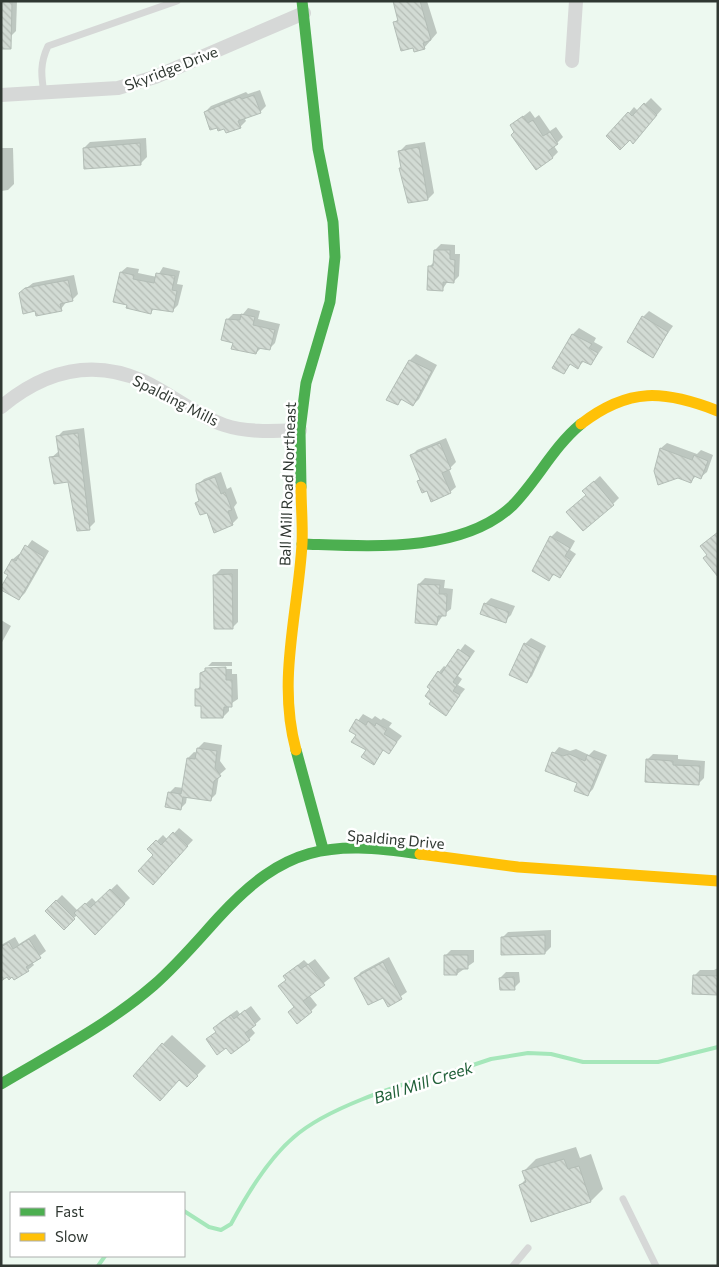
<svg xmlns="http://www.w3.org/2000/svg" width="719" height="1267" font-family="Commissioner,sans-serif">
<defs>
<pattern id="building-back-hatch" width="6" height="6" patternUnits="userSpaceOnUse" patternTransform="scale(1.25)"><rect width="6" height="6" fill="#d2dbd4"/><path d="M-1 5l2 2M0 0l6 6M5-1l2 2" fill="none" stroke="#b5bdb6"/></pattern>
</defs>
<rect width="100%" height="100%" fill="#edf9f0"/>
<g fill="#0003">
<polygon points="1,1 17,1 16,31 10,37"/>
<polygon points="394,1 427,1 437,33 424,48 414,46 394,23 399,18"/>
<polygon points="260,90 266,106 260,112 244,117 246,121 240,127 205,112 211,106 246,92 248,94"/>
<polygon points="651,98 662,109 639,136 630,139 629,113 634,107 638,111"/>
<polygon points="530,111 535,118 539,115 550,131 556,127 563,137 554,146 558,152 552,158 516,132 511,126"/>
<polygon points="146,138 147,157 141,163 84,148 90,142"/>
<polygon points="425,142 434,193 428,199 401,168 402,166 400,151 406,145"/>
<polygon points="1,148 13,148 14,184 8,190 1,191"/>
<polygon points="441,244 455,245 455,254 460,254 459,276 453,282 448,281 442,290 430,266 435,261 435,250"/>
<polygon points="127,267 139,269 138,273 157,277 163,267 180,271 177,284 183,285 178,305 172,311 155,308 151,312 121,272"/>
<polygon points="74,275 78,294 72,300 67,301 61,309 36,310 20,293 33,283"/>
<polygon points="248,308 260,311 258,319 280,324 275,343 269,349 262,347 256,353 234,342 227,320 233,314 243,314"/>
<polygon points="649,311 673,326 652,356 643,317"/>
<polygon points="579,328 596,338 594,342 603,347 591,364 584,361 578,367 571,363 564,373 554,368 573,334"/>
<polygon points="416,354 437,365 419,399 413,405 403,399 397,404 410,360"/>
<polygon points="84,428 95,522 89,528 69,481 51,458 59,451 57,437 63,431"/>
<polygon points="446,438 456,462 449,469 456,487 450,492 427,489 418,481 421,479 411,456 417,450"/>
<polygon points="667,443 697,454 701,450 713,455 707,472 701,477 696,476 690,482 679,477 661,448"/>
<polygon points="221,472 227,489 231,487 237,503 234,507 238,518 232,524 197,503 200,500 197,485 204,479"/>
<polygon points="600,476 619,498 613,504 587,495 590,485"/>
<polygon points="557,531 575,541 570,550 576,554 560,577 555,574 549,579 534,571 551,537"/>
<polygon points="32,540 49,551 25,593 19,599 10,575 6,572 13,559 19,554 21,555"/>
<polygon points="221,569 238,569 238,622 232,628 215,575"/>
<polygon points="425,578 445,580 444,588 453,589 451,609 443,615 437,624 419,584"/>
<polygon points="491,598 515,606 511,615 505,621 485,604"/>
<polygon points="1,620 11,626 1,644"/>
<polygon points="531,638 546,646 532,676 527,682 525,644"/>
<polygon points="465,644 475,651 458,676 462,679 458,685 465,689 445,714 439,672 444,666 447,668"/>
<polygon points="212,662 232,662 232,666 208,666 206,668"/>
<polygon points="206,669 232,669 232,674 237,674 238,699 229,705 229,711 223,717 203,705 197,690 201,685 201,674"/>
<polygon points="363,714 372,719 375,716 381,720 383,718 392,723 389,727 402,736 389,752 384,749 373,763 358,734 351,730"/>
<polygon points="204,742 222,745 220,761 226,769 219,775 216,794 210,800 187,796 186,803 180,809 169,793 175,787 184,788 188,758 194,752 198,753 198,748"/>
<polygon points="559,747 570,751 576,749 589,755 594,750 607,755 593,789 587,795 554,753"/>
<polygon points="653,754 678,755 678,759 705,761 704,778 698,784 647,760"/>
<polygon points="179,828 193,840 158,877 155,855 149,849 163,835 168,840"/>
<polygon points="117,884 130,898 95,933 77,915 64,928 46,911 62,895 78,911 92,898 97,903"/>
<polygon points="551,930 551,947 545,953 502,938 508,932"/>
<polygon points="35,934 46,951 32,962 34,965 28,970 7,975 1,979 1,945 15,937 19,944"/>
<polygon points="451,950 474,950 474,962 457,974 445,956"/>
<polygon points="389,957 407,992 388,1005 383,996 355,978 361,972"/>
<polygon points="315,959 330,978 309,995 317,1005 311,1011 295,1007 287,980 290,971 304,960 308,964"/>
<polygon points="718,968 718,993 694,976 700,970 714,970"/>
<polygon points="506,972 519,972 520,982 514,988 500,978"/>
<polygon points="251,1006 261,1019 251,1028 255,1033 249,1039 227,1046 207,1040 217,1031 215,1028 220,1022 237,1010 240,1014"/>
<polygon points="172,1035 206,1066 187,1086 163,1044"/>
<polygon points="576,1147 580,1158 591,1154 603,1189 591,1201 532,1220 520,1185 526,1179 524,1171 536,1159"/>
</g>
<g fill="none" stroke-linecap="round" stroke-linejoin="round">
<g stroke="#a5e7ba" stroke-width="4">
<path d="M 184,1211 L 209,1227 L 221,1230 L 231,1224 C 247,1194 268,1159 294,1137 C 327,1108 394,1087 436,1074 L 455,1071 L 491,1059 L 528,1053 L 551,1054 L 583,1062 L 658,1062 L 718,1047"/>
<polyline points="98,1266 105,1256"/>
</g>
</g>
<g fill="url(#building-back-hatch)" stroke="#b3bdb6">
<polygon points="1,1 12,2 11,49 1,49"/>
<polygon points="393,1 420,1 431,40 423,43 425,49 414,52 413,48 401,51 393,22 398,21"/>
<polygon points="254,95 261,113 238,121 241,128 226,133 224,129 218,131 217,128 210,130 204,112 240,97 242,99"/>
<polygon points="644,103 657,115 633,144 630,140 620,150 606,136 628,112 632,116"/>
<polygon points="523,116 528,123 533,120 543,136 550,132 558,144 548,151 553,158 536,170 511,135 514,132 510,125"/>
<polygon points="140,143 141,165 84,169 83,148"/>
<polygon points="419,147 428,200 408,203 399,168 401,168 398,151"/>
<polygon points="434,250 450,250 450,259 455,260 454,283 443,282 443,291 427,290 428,266 433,266"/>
<polygon points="120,272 134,275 133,279 154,283 156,273 175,276 172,290 177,291 173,312 152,309 151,314 126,308 127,305 113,302"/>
<polygon points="68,280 73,301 60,304 62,311 36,316 35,311 23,314 19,293 25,288"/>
<polygon points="241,314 255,317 253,325 275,330 270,350 258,348 256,354 231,349 233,343 221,340 226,319 240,320"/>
<polygon points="642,316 668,332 653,358 627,342"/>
<polygon points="572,334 592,344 589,348 598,353 591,365 582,361 578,369 570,364 564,374 552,368"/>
<polygon points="409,360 432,371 413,406 401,399 398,405 386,400"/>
<polygon points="78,433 90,530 77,531 68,482 54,484 49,457 59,456 56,436"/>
<polygon points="440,443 451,469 442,473 451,493 431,502 427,491 422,493 417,481 420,480 410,455"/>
<polygon points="660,448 692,460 694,455 708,461 701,479 694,476 691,483 678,478 658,485 654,471"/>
<polygon points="215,477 221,494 225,492 232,510 228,511 233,525 214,533 207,513 200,515 195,503 199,501 196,491 196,484"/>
<polygon points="594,481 614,505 583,531 566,512 586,495 582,491"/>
<polygon points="718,532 718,577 703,558 707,555 700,546"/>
<polygon points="550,536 570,548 565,556 571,560 560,578 553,574 549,581 532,571"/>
<polygon points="25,545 44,557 19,600 1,590 1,587 8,575 4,573 12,559 16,561"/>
<polygon points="232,574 233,629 214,629 213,575"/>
<polygon points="418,584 440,585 439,594 447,594 446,616 438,616 437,625 415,623"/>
<polygon points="484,603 509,612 506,623 480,614"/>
<polygon points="524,643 541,652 527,683 509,675"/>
<polygon points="458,649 470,657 453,682 457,685 453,691 460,695 446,716 429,704 431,701 425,696 430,689 427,687 438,671 441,674"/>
<polygon points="226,667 226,680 232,680 232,707 224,707 223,718 201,718 201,706 195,706 195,689 200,689 200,673 205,671 205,668"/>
<polygon points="356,719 366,725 368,721 375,726 376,723 387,729 384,734 397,742 389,754 383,750 374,765 361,757 366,750 351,742 356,735 349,731"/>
<polygon points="197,748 217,751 215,768 221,776 214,781 211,801 183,797 181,810 165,807 168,792 181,794 187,758 195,759"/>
<polygon points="552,752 563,756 569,754 585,761 587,755 602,761 588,796 574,791 577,783 545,771"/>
<polygon points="646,759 673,761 673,765 700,766 699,785 645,782"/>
<polygon points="173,832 188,846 153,885 138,871 153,855 147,849 156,840 161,845"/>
<polygon points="110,889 125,904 95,935 74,913 85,903 90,908"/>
<polygon points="56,900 75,919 64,930 45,911"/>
<polygon points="545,935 545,954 501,955 501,937"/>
<polygon points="29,939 41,958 26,967 29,971 14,980 12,977 9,980 7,977 1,981 1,947 9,942 13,949"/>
<polygon points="444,955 468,955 468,969 457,969 457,975 444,975"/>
<polygon points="383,962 402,999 388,1007 383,998 368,1005 354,978"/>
<polygon points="308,964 325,985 303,1001 312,1012 297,1024 288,1012 294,1007 278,986 286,980 283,976 298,965 301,969"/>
<polygon points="693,975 718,976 718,995 692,994"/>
<polygon points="514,977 515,990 500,990 499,978"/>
<polygon points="245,1010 256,1025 245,1033 250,1040 231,1054 226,1048 217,1055 206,1039 216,1032 213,1028 231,1015 234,1019"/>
<polygon points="162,1043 198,1076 187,1087 179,1080 160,1101 133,1076"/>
<polygon points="564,1159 568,1169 579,1166 591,1202 531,1222 519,1185 526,1182 522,1171"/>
</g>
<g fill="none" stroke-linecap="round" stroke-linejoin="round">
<g stroke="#d6d8d7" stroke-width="7">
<path d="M 44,93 C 41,75 40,63 48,46 L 177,1"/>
<polyline points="623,1199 656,1266"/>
<polyline points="513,1266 528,1248"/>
</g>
<g stroke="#d6d8d7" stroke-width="14">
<polyline points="572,61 576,1"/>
<polyline points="1,95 118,88 155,77 304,13"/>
<path d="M 1,407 C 43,372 91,358 143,381 C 171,394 195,415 224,425 C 248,433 275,431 300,430"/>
</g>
<g stroke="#4caf50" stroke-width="11">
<polyline points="301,487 300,430 306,383 330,302 335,257 333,222 318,149 302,1"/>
<path d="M 302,544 C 366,546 461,554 512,506 C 537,481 553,447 581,424"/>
<polyline points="296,750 323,849"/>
<path d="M 1,1084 C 53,1053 108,1025 154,985 C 178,964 198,940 219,917 C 284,846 328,840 420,854"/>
</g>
<g stroke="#ffc107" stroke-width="11">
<path d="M 581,424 C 629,387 664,390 718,411"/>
<path d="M 296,750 C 277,681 298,613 302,544 C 303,526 301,506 301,487"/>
<polyline points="420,854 518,867 718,881"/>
</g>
</g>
<g text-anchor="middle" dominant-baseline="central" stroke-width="5" stroke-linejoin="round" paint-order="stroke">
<g font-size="15" fill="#303832" stroke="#fff">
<text transform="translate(171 68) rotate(-21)">Skyridge Drive</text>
<text transform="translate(176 400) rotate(27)">Spalding Mills</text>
<text transform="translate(287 484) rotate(-88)">Ball Mill Road Northeast</text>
<text transform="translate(396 839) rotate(5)">Spalding Drive</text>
</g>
<g font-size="16" font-style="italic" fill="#216039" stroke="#fff">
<text transform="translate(423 1082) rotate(-18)">Ball Mill Creek</text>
</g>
</g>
<rect width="719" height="1267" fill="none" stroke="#303832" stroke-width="5"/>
<rect x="10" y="1192" width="175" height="65" fill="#ffffff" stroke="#acafad"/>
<rect x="20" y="1208" width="25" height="8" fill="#4caf50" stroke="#acafad"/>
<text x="55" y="1217" font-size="15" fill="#303832">Fast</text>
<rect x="20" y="1233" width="25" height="8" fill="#ffc107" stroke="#acafad"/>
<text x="55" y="1242" font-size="15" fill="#303832">Slow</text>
</svg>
